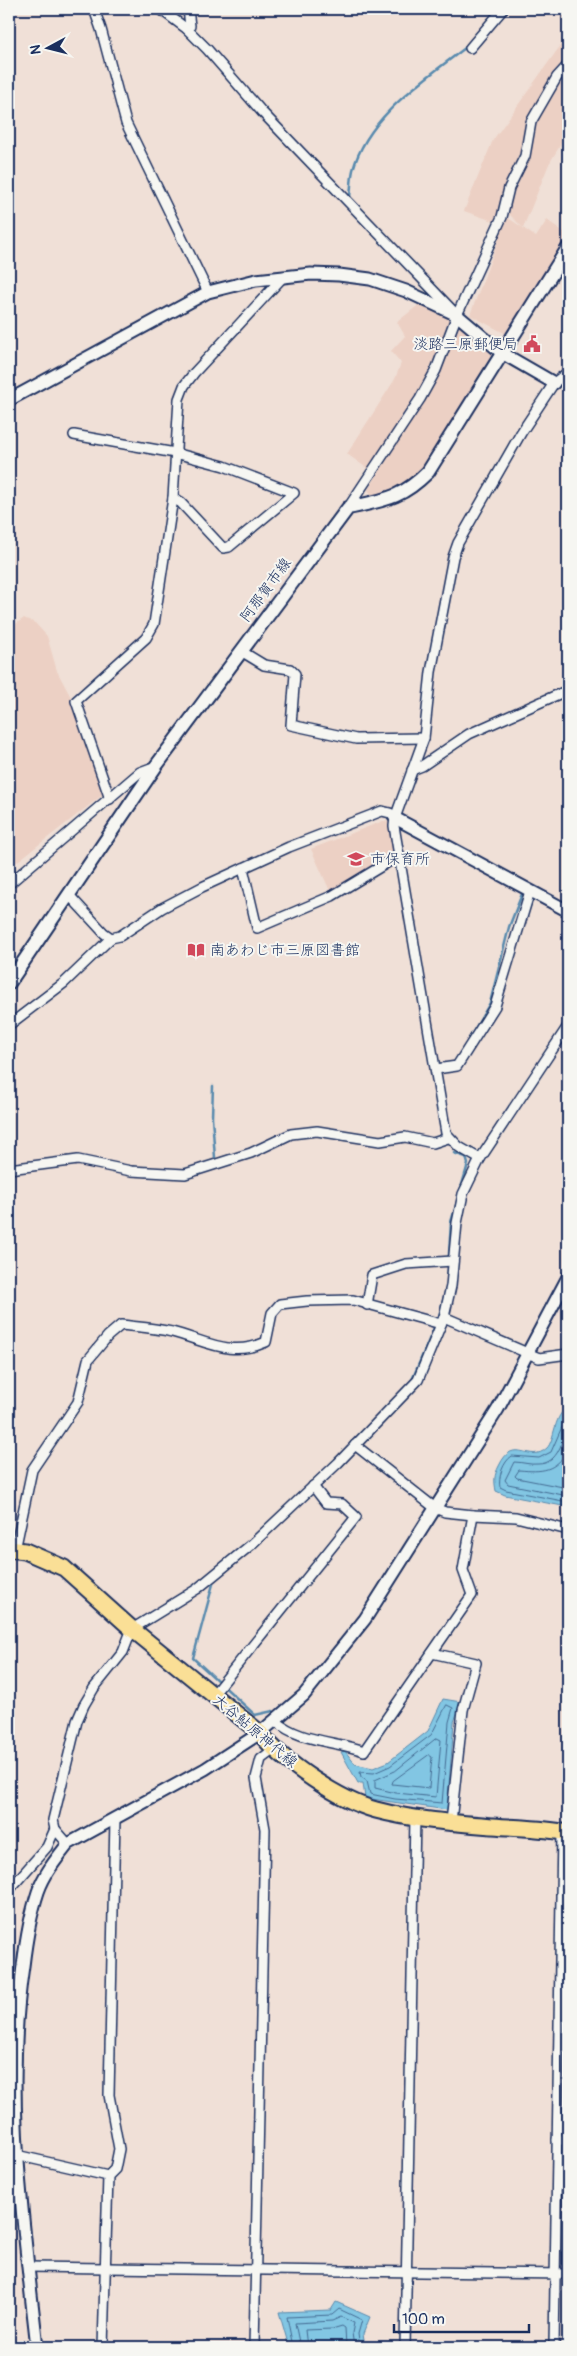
<svg xmlns="http://www.w3.org/2000/svg" width="577" height="2356" font-family="Pangolin,'Klee One',sans-serif">
<rect width="100%" height="100%" fill="#f0e0d7"/>
<filter id="ink" filterUnits="userSpaceOnUse"><feTurbulence type="fractalNoise" baseFrequency=".02" numOctaves="2"/><feDisplacementMap in="SourceGraphic" scale="10" xChannelSelector="R" yChannelSelector="G"/><feConvolveMatrix kernelMatrix="1 2 1 2 8 2 1 2 1" color-interpolation-filters="sRGB"/></filter>
<g filter="url(#ink)">
<g fill="#ecd0c4">
<polygon points="568,35 568,60 532,116 496,222 464,211 493,140"/>
<polygon points="568,73 568,132 549,164 523,228 536,237 547,220 568,235 568,237 508,335 470,315 507,217 523,228 506,211 541,106"/>
<polygon points="421,303 451,320 434,369 368,469 347,454 395,379 401,363 391,351 405,336 397,322"/>
<polygon points="460,324 496,354 431,458 420,472 399,489 373,497 368,490 425,399"/>
<polygon points="24,618 35,623 47,636 57,671 75,705 105,793 9,868 9,629"/>
<polygon points="383,821 389,822 395,854 330,891 311,849"/>
</g>
<g fill="#82c6e3" stroke="#598aae">
<path d="M 568,1408 L 568,1507 L 505,1495 L 496,1491 C 494,1480 494,1476 499,1466 C 514,1434 529,1465 547,1448 C 555,1440 554,1413 568,1408 Z"/>
<polygon points="443,1699 461,1702 454,1722 447,1810 365,1798 363,1783 358,1783 341,1752 345,1751 355,1764 373,1768 388,1762 428,1731"/>
<polygon points="336,2302 370,2317 363,2334 365,2347 289,2347 279,2312 331,2310"/>
</g>
<g fill="none" stroke-linecap="round" stroke-linejoin="round">
<g stroke="#446b93" stroke-width="1">
<path d="M 568,1413 L 551,1452 L 539,1458 L 512,1456 C 503,1462 498,1477 500,1487 L 506,1490 L 568,1502"/>
<path d="M 568,1426 C 562,1440 559,1464 538,1464 C 530,1465 522,1462 514,1462 L 505,1480 L 508,1484 L 568,1496"/>
<path d="M 568,1450 C 555,1472 542,1472 519,1470 L 515,1476 L 517,1478 L 568,1488"/>
<polygon points="447,1705 453,1708 449,1722 442,1803 395,1799 370,1794 367,1781 361,1777 360,1772 374,1773 390,1766 431,1735"/>
<polygon points="437,1738 441,1740 436,1797 396,1793 375,1788 375,1780 395,1771"/>
<polygon points="429,1755 432,1757 429,1788 392,1784 393,1781"/>
<polyline points="293,2347 287,2317 332,2315 339,2309 362,2320 358,2334 360,2347"/>
<polyline points="300,2347 295,2323 332,2321 341,2317 354,2323 352,2333 354,2347"/>
<polyline points="307,2347 305,2330 332,2329 342,2326 345,2328 346,2347"/>
</g>
<g stroke="#598aae" stroke-width="2.5">
<path d="M 350,197 C 351,188 351,179 353,170 C 367,117 424,80 465,48"/>
<polyline points="469,1039 490,1003 509,927 522,894"/>
<polyline points="213,1086 212,1117 215,1158"/>
<polyline points="412,1380 439,1316 447,1285 451,1222 468,1164 466,1157 454,1153"/>
<polyline points="213,1584 193,1658 255,1715 273,1711"/>
</g>
<g stroke="#1b2f5e" stroke-width="12">
<g id="minor">
<polyline points="94,9 101,29 126,123 208,292"/>
<polyline points="160,9 187,29 207,49 262,112 455,313"/>
<polyline points="187,29 190,26 188,9"/>
<polyline points="470,48 503,9"/>
<polyline points="74,435 175,453 224,466 294,493 229,547 223,548 181,503 173,498"/>
<polyline points="348,508 420,399 436,370 457,315 502,217 509,188 525,156 531,122 557,77 568,65"/>
<polyline points="241,651 264,665 290,669 295,674 291,725 356,739 424,738"/>
<polyline points="412,770 422,766 469,734 568,690"/>
<polyline points="110,799 76,701 146,638 154,624 173,498 179,399 184,386 194,373 284,276"/>
<polyline points="243,868 257,928 332,896 400,855"/>
<polyline points="9,884 140,772 156,766"/>
<polyline points="69,895 104,933 111,938 120,936 162,908 202,887 289,847 382,811 390,813 395,818"/>
<polyline points="9,1025 64,983 111,938"/>
<polyline points="436,1069 457,1066 495,1006 530,891"/>
<polyline points="480,1159 459,1147 446,1133 394,826 395,818 424,738 431,672 453,557 458,543 521,433 554,383 568,372"/>
<polyline points="9,1169 78,1160 131,1171 185,1174 251,1153 291,1134 317,1131 380,1141 405,1137 433,1143 448,1138"/>
<polyline points="367,1305 372,1275 406,1264 453,1261"/>
<polyline points="444,1317 539,1358 568,1354"/>
<polyline points="473,1515 516,1517 568,1530"/>
<path d="M 15,1550 L 32,1470 L 78,1402 L 88,1360 L 108,1336 L 121,1325 C 138,1327 155,1328 172,1332 C 206,1341 231,1358 266,1342 L 272,1313 L 280,1304 L 307,1301 L 353,1300 L 441,1324"/>
<polyline points="432,1653 476,1663 463,1710 451,1822"/>
<polyline points="213,1695 356,1517 342,1504 326,1503 313,1486"/>
<path d="M 275,1720 C 298,1742 336,1741 364,1751 L 472,1595 L 463,1570 L 473,1515 L 445,1512 L 435,1508 L 355,1445"/>
<polyline points="68,1844 55,1829 53,1820 77,1721 84,1705 94,1688 123,1652 132,1629 197,1589 252,1544 338,1463 418,1380 444,1317 451,1286 457,1223 463,1194 480,1159 568,1026"/>
<polyline points="9,1890 47,1847 55,1829"/>
<polyline points="557,2140 568,2140"/>
<polyline points="16,2155 108,2176"/>
<polyline points="28,2267 568,2274"/>
<polyline points="103,2347 108,2176 115,2169 119,2149 109,2095 115,1818"/>
<polyline points="254,2347 265,1829 256,1778 261,1759 273,1750"/>
<polyline points="405,2347 415,1817"/>
<polyline points="554,2347 562,1832"/>
</g>
</g>
<g stroke="#1b2f5e" stroke-width="15">
<g id="tertiary">
<polyline points="9,400 208,292 256,280 311,274 339,275 370,279 406,291 457,315 502,353 554,383"/>
<polyline points="395,818 568,911"/>
<path d="M 37,2347 C 23,2220 4,2093 23,1966 C 26,1941 30,1916 38,1892 C 44,1874 57,1858 68,1844 L 205,1769 L 260,1733 L 304,1695 L 365,1619 L 498,1409 L 568,1277"/>
</g>
</g>
<g stroke="#1b2f5e" stroke-width="16">
<path id="secondary" d="M 9,983 L 156,766 L 348,508 C 384,500 401,499 428,472 L 568,248"/>
</g>
<g stroke="#1b2f5e" stroke-width="19">
<path id="primary" d="M 9,1549 L 25,1551 L 64,1568 L 132,1629 L 260,1733 C 284,1763 339,1800 376,1810 C 414,1820 454,1823 493,1826 C 517,1828 544,1828 568,1833"/>
</g>
<use href="#minor" stroke="#f6f6f2" stroke-width="9"/>
<use href="#tertiary" stroke="#f6f6f2" stroke-width="11"/>
<use href="#secondary" stroke="#f6f6f2" stroke-width="12"/>
<use href="#primary" stroke="#fadf96" stroke-width="15"/>
</g>
</g>
<defs>
<g id="civic-bare" transform="scale(1.35)"><path d="M-.6-6.5H3V-4.5H.6V-3L4-1V1h2V6H-6V1h2V-1L-.6-3ZM-1.2 2.5V6h2.4V2.5Z" fill="#d1495b" stroke="#f6f6f2" stroke-width="2.5" paint-order="stroke"/></g>
<g id="school-bare" transform="scale(1.35)"><path d="M0-5L7-2L0 1L-7-2ZM-4 1L0 2.5L4 1V4Q0 6-4 4Z" fill="#d1495b" stroke="#f6f6f2" stroke-width="2.5" paint-order="stroke"/></g>
<g id="library-bare" transform="scale(1.35)"><path d="M-6-4Q-3-5.5-.7-3.5V5Q-3 3-6 4ZM6-4Q3-5.5 .7-3.5V5Q3 3 6 4Z" fill="#d1495b" stroke="#f6f6f2" stroke-width="2.5" paint-order="stroke"/></g>
</defs>
<g fill-rule="evenodd">
<use href="#civic-bare" x="532" y="344"/>
<use href="#school-bare" x="356" y="859"/>
<use href="#library-bare" x="196" y="950"/>
</g>
<g text-anchor="middle" dominant-baseline="central" stroke-width="4" stroke-linejoin="round" paint-order="stroke">
<g font-size="15" fill="#1b2f5e" stroke="#f6f6f2" text-anchor="start">
<text x="518" y="344" text-anchor="end">淡路三原郵便局</text>
<text x="370" y="859">市保育所</text>
<text x="210" y="950">南あわじ市三原図書館</text>
</g>
<g font-size="15" fill="#1b2f5e" stroke="#f6f6f2">
<text transform="translate(266 590) rotate(-54)">阿那賀市線</text>
<text transform="translate(255 1731) rotate(40)">大谷鮎原神代線</text>
</g>
</g>
<rect width="577" height="2356" fill="none" stroke="#f6f6f2" stroke-width="30"/>
<rect x="15" y="15" width="547" height="2326" fill="none" stroke="#1b2f5e" stroke-width="2" filter="url(#ink)"/>
<g transform="translate(48 48) rotate(263)" stroke="#f6f6f2" stroke-width="4" paint-order="stroke">
<path d="M0-4L9 19L0 12L-9 19Z" fill="#1b2f5e"/>
<text y="-8" font-size="14" font-weight="bold" text-anchor="middle" fill="#1b2f5e">N</text>
</g>
<path d="M394 2324v8h135v-8" fill="none" stroke="#1b2f5e" stroke-width="2.5"/>
<text x="402" y="2324" font-size="15" fill="#1b2f5e" stroke="#f6f6f2" stroke-width="4" paint-order="stroke">100 m</text>
</svg>
